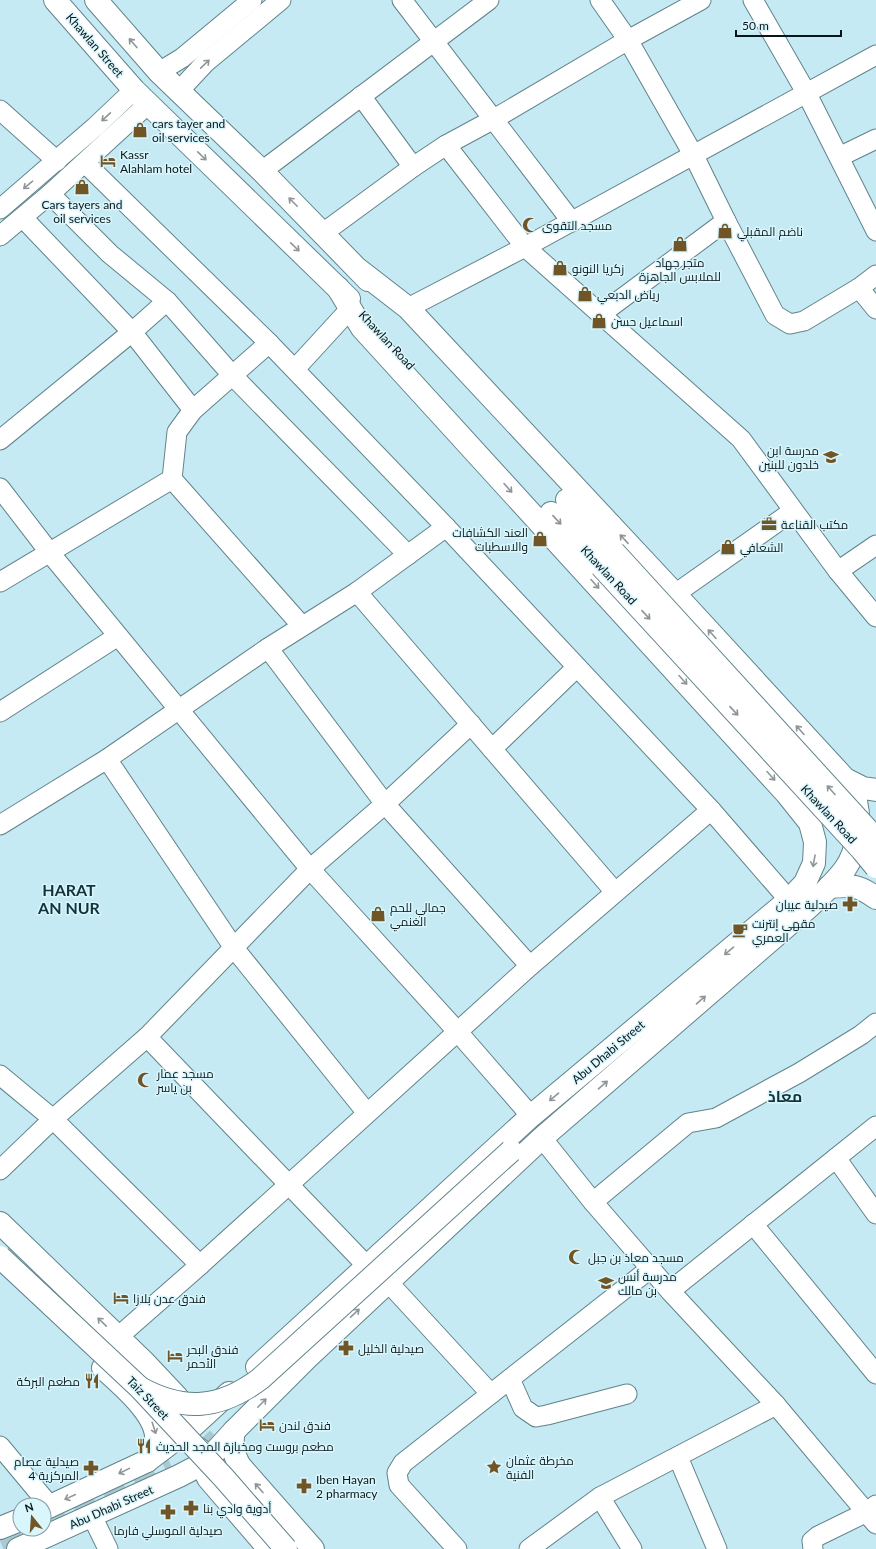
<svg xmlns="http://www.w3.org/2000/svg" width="876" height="1549" font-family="Lato,Cairo,sans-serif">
<rect width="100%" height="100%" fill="#c5eaf3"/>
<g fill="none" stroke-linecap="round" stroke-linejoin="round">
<g stroke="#a9cad2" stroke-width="22" stroke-dasharray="22 11" stroke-linecap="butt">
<polyline points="43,1280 136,1370"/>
<polyline points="202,1438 246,1486"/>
<polyline points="44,1522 172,1468"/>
<polyline points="0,1541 28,1529"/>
</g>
<g stroke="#61838b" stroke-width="21">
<g id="minor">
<polyline points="402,0 572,222"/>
<polyline points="600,0 628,40 694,156 726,221 775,315 790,324 804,321 859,288 876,275"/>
<polyline points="753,0 807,94 876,231"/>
<polyline points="159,72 182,58 252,0"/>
<polyline points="178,92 205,63 281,0"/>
<polyline points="361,96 413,167"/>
<polyline points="0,110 57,161"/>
<polyline points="446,145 525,247 741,439 838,571 876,617"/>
<polyline points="839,157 876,139"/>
<polyline points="85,163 269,343 446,527 711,810 789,900"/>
<polyline points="262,171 489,0"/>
<polyline points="50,194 110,254 167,301 232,375 408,555"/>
<polyline points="0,209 95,127 134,90"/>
<polyline points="23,218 132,332 193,410"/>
<polyline points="323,233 413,167 446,145 494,119 628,40 701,0"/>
<polyline points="0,236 50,194 148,104"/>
<polyline points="859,288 876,309"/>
<polyline points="408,308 525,247 876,55"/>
<polyline points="601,314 726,221"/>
<polyline points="295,369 350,309"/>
<polyline points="0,440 132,332 167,301"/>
<polyline points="172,479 302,626"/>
<polyline points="0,488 50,553 310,869 457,1031 531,1116"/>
<polyline points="838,571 876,545"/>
<polyline points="0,582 172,479 177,432 193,410 269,343"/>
<polyline points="357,592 615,892"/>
<polyline points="675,594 793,511"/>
<polyline points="268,648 385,804 530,966"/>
<polyline points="0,712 118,636"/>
<polyline points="492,749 577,667"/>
<polyline points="107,759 234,948 367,1113"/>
<polyline points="0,825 107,759 268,648 357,592 446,527"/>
<polyline points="147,1037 366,1265"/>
<polyline points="0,1075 53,1119 200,1265"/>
<polyline points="542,1138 593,1202 670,1291 876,1126"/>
<polyline points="836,1158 876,1214"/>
<polyline points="0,1170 53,1119 147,1037 310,869 385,804 471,724"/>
<polyline points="593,1202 688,1123 716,1118 799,1073 861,1035 876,1023"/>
<polyline points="753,1224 876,1374"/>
<polyline points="388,1282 491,1394"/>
<polyline points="670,1291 776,1405 876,1524"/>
<polyline points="118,1337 200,1265 530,966 711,810"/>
<polyline points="510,1379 523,1408 536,1417 547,1415 627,1394"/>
<polyline points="0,1446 50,1506"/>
<polyline points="678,1457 717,1549"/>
<polyline points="600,1497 632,1549"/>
<polyline points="92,1516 108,1549"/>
<polyline points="457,1549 399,1485 397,1473 403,1463 651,1268"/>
<polyline points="529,1549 600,1497 776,1405"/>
<polyline points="813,1549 812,1541 818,1536 867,1512 876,1505"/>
</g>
</g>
<g stroke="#61838b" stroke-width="24">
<g id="major">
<polyline points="55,0 134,90 349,299"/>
<polyline points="96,0 159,72 262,171 368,280"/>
<polyline points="567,500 614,552"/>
<polyline points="551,513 601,566"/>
<polyline points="845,779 863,788 876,790"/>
<path d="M 829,887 C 850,885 859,885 876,898"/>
<polyline points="0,1223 145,1363 177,1397 187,1413"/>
<polyline points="257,1367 531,1116 789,900 805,883 814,863 815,842 810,823 786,793 362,328 338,288"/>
<path d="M 103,1368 C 120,1384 159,1415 156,1441 C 155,1449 151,1454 147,1461"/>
<path d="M 234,1431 C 231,1444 233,1454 240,1466 L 313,1549"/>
<polyline points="199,1449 202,1464 208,1478 269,1549"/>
<polyline points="44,1509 147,1461 192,1427 229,1393"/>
<polyline points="0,1528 20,1520"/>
<path d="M 18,1549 L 179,1476 L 202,1464 L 213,1454 L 234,1431 L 307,1358 L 542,1138 L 809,907 C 821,895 835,883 845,869 C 858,850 861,824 856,801 C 854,794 848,786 845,779 L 675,594 L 408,308 L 359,270"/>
</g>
</g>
<use href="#minor" stroke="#fff" stroke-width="19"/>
<use href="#major" stroke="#fff" stroke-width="22"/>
<g stroke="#61838b" stroke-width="24" stroke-linecap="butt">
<g id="major-bridge">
<polyline points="614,552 876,839"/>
<polyline points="601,566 862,850 876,867"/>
<polyline points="0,1257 140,1388 224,1478 286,1549"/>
<path d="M 140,1388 C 184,1412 220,1409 260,1379 L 511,1151"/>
</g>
</g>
<use href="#major-bridge" stroke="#fff" stroke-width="22"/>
</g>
<defs><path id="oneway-shaft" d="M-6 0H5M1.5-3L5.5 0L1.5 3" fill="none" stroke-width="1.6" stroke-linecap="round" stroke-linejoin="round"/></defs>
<g stroke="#909698">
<use href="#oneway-shaft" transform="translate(133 43) rotate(-131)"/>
<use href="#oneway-shaft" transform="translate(205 64) rotate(-44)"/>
<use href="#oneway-shaft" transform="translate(106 117) rotate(137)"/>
<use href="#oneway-shaft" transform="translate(202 156) rotate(44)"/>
<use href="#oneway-shaft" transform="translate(28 185) rotate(140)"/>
<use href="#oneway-shaft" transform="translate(293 202) rotate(-135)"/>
<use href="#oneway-shaft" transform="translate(295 247) rotate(44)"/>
<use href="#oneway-shaft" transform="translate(508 488) rotate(48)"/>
<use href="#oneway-shaft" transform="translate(557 520) rotate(47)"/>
<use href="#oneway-shaft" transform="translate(624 539) rotate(-133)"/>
<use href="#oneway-shaft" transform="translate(595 584) rotate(48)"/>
<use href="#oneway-shaft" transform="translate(646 615) rotate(47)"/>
<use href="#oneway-shaft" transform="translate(712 634) rotate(-132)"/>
<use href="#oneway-shaft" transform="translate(683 680) rotate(48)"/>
<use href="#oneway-shaft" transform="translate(734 711) rotate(47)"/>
<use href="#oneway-shaft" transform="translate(800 730) rotate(-132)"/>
<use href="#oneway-shaft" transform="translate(771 776) rotate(48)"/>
<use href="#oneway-shaft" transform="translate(831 790) rotate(-132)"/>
<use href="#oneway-shaft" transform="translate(814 861) rotate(100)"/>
<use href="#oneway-shaft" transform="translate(729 951) rotate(140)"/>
<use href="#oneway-shaft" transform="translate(701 1000) rotate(-41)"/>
<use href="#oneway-shaft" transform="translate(603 1085) rotate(-41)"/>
<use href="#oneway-shaft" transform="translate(554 1097) rotate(140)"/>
<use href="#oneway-shaft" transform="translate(355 1313) rotate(-43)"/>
<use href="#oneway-shaft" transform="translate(102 1322) rotate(-136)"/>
<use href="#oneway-shaft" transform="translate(262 1403) rotate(-45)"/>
<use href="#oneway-shaft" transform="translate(154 1428) rotate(72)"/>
<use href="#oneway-shaft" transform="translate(124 1471) rotate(154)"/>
<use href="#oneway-shaft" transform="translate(259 1488) rotate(-131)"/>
<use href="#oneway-shaft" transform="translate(70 1497) rotate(155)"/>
</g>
<defs>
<g id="shop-bare" transform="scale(1.2)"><path d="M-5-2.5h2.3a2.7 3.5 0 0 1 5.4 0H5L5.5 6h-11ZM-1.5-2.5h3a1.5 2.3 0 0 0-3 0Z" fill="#705627" stroke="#d9f6fd" stroke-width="2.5" paint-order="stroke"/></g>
<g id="hotel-bare" transform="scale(1.2)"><path d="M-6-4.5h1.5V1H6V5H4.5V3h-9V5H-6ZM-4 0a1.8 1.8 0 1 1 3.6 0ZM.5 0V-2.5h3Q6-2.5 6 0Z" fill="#705627" stroke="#d9f6fd" stroke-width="2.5" paint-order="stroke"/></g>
<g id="mosque-bare" transform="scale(1.2)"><path d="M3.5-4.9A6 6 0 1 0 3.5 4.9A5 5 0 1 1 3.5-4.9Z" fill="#705627" stroke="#d9f6fd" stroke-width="2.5" paint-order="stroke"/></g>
<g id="school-bare" transform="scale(1.2)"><path d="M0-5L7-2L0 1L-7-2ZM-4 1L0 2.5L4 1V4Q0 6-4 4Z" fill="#705627" stroke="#d9f6fd" stroke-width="2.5" paint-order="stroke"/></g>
<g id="office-bare" transform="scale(1.2)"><path d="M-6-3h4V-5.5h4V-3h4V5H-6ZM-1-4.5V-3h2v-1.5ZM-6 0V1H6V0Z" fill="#705627" stroke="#d9f6fd" stroke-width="2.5" paint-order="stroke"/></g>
<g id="pharmacy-bare" transform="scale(1.2)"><path d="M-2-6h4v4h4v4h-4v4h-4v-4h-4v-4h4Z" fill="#705627" stroke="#d9f6fd" stroke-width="2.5" paint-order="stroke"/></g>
<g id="cafe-bare" transform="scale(1.2)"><path d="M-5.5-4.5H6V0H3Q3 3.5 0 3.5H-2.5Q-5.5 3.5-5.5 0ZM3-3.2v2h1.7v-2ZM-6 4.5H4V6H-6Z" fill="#705627" stroke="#d9f6fd" stroke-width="2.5" paint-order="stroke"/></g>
<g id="restaurant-bare" transform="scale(1.2)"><path d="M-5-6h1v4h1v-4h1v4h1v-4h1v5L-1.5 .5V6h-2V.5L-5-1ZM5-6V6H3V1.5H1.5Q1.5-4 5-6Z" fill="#705627" stroke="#d9f6fd" stroke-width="2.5" paint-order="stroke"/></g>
<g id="sight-bare" transform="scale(1.2)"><path d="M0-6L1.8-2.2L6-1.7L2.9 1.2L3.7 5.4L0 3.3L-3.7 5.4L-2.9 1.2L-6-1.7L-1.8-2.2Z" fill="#705627" stroke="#d9f6fd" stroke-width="2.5" paint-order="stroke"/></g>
</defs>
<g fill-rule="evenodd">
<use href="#shop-bare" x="140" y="130"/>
<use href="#hotel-bare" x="108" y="161"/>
<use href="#shop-bare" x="82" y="187"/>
<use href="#mosque-bare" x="530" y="225"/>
<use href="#shop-bare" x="725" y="231"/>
<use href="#shop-bare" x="680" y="244"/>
<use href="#shop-bare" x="560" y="268"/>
<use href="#shop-bare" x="585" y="294"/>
<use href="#shop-bare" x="599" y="321"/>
<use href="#school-bare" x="831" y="457"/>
<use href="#office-bare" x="769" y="524"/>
<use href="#shop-bare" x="540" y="539"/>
<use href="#shop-bare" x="728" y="547"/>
<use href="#pharmacy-bare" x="850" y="904"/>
<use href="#shop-bare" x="378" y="914"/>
<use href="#cafe-bare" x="740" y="930"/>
<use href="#mosque-bare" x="145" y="1080"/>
<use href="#mosque-bare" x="576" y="1257"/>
<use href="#school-bare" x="606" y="1283"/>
<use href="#hotel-bare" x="121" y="1298"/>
<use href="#pharmacy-bare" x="346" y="1348"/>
<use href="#hotel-bare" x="175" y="1356"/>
<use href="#restaurant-bare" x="92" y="1381"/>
<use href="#hotel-bare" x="267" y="1425"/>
<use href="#restaurant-bare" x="144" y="1446"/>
<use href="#sight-bare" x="494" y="1467"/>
<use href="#pharmacy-bare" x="91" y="1468"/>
<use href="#pharmacy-bare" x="304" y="1486"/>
<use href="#pharmacy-bare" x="191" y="1508"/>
<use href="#pharmacy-bare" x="168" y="1512"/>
</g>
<g text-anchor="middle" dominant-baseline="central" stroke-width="3" stroke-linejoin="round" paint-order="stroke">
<g font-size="12" fill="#091619" stroke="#d9f6fd">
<text transform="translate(95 45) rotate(49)">Khawlan Street</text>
<text transform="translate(387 340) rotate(47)">Khawlan Road</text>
<text transform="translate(609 575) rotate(47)">Khawlan Road</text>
<text transform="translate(829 814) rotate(47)">Khawlan Road</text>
<text transform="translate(608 1052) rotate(-40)">Abu Dhabi Street</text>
<text transform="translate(148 1398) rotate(46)">Taiz Street</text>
<text transform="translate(111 1507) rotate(-24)">Abu Dhabi Street</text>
</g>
<g font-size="12" fill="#091619" stroke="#d9f6fd" text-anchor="start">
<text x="152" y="123">cars tayer and<tspan x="152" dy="14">oil services</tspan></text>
<text x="120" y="154">Kassr<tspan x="120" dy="14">Alahlam hotel</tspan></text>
<text x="82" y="204" text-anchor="middle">Cars tayers and<tspan x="82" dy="14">oil services</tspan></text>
<text x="542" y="225">مسجد التقوى</text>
<text x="737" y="231">ناضم المقبلي</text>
<text x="680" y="262" text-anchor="middle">متجر جهاد<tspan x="680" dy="14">للملابس الجاهزة</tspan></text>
<text x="572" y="268">زكريا النونو</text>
<text x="597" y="294">رياض الدبعي</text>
<text x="611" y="321">اسماعيل حسن</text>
<text x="819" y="450" text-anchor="end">مدرسة ابن<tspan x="819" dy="14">خلدون للبنين</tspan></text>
<text x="781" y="524">مكتب القناعة</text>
<text x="528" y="532" text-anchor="end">العند الكشافات<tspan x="528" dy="14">والاسطبات</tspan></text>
<text x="740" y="547">الشعافي</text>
<text x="838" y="904" text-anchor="end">صيدلية عيبان</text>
<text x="390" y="907">جمالي للحم<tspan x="390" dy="14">الغنمي</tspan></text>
<text x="752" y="923">مقهى إنترنت<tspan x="752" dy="14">العمري</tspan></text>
<text x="157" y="1073">مسجد عمار<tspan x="157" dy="14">بن ياسر</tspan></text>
<text x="588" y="1257">مسجد معاذ بن جبل</text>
<text x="618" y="1276">مدرسة أنس<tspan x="618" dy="14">بن مالك</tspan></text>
<text x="133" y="1298">فندق عدن بلازا</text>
<text x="358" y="1348">صيدلية الخليل</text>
<text x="187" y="1349">فندق البحر<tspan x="187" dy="14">الأحمر</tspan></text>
<text x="80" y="1381" text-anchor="end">مطعم البركة</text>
<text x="279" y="1425">فندق لندن</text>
<text x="156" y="1446">مطعم بروست ومخبازة المجد الحديث</text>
<text x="506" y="1460">مخرطة عثمان<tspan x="506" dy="14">الفنية</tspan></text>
<text x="79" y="1461" text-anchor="end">صيدلية عصام<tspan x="79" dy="14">المركزية 4</tspan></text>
<text x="316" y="1479">Iben Hayan<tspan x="316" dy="14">2 pharmacy</tspan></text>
<text x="203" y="1508">أدوية وادي بنا</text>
<text x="168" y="1530" text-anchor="middle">صيدلية الموسلي فارما</text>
</g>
<g font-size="16" font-weight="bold" fill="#12333a" stroke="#d9f6fd">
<text x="69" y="889">HARAT<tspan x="69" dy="18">AN NUR</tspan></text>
<text x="785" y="1095">معاذ</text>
</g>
</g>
<g transform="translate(32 1517) rotate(343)"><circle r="19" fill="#d9f6fd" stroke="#869ca2"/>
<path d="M0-3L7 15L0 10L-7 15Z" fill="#705627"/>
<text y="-6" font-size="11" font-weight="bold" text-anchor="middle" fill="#091619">N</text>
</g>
<path d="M736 30v6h105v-6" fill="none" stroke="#091619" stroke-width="2"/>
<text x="742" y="30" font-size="12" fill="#091619" stroke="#d9f6fd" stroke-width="3" paint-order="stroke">50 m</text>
</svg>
